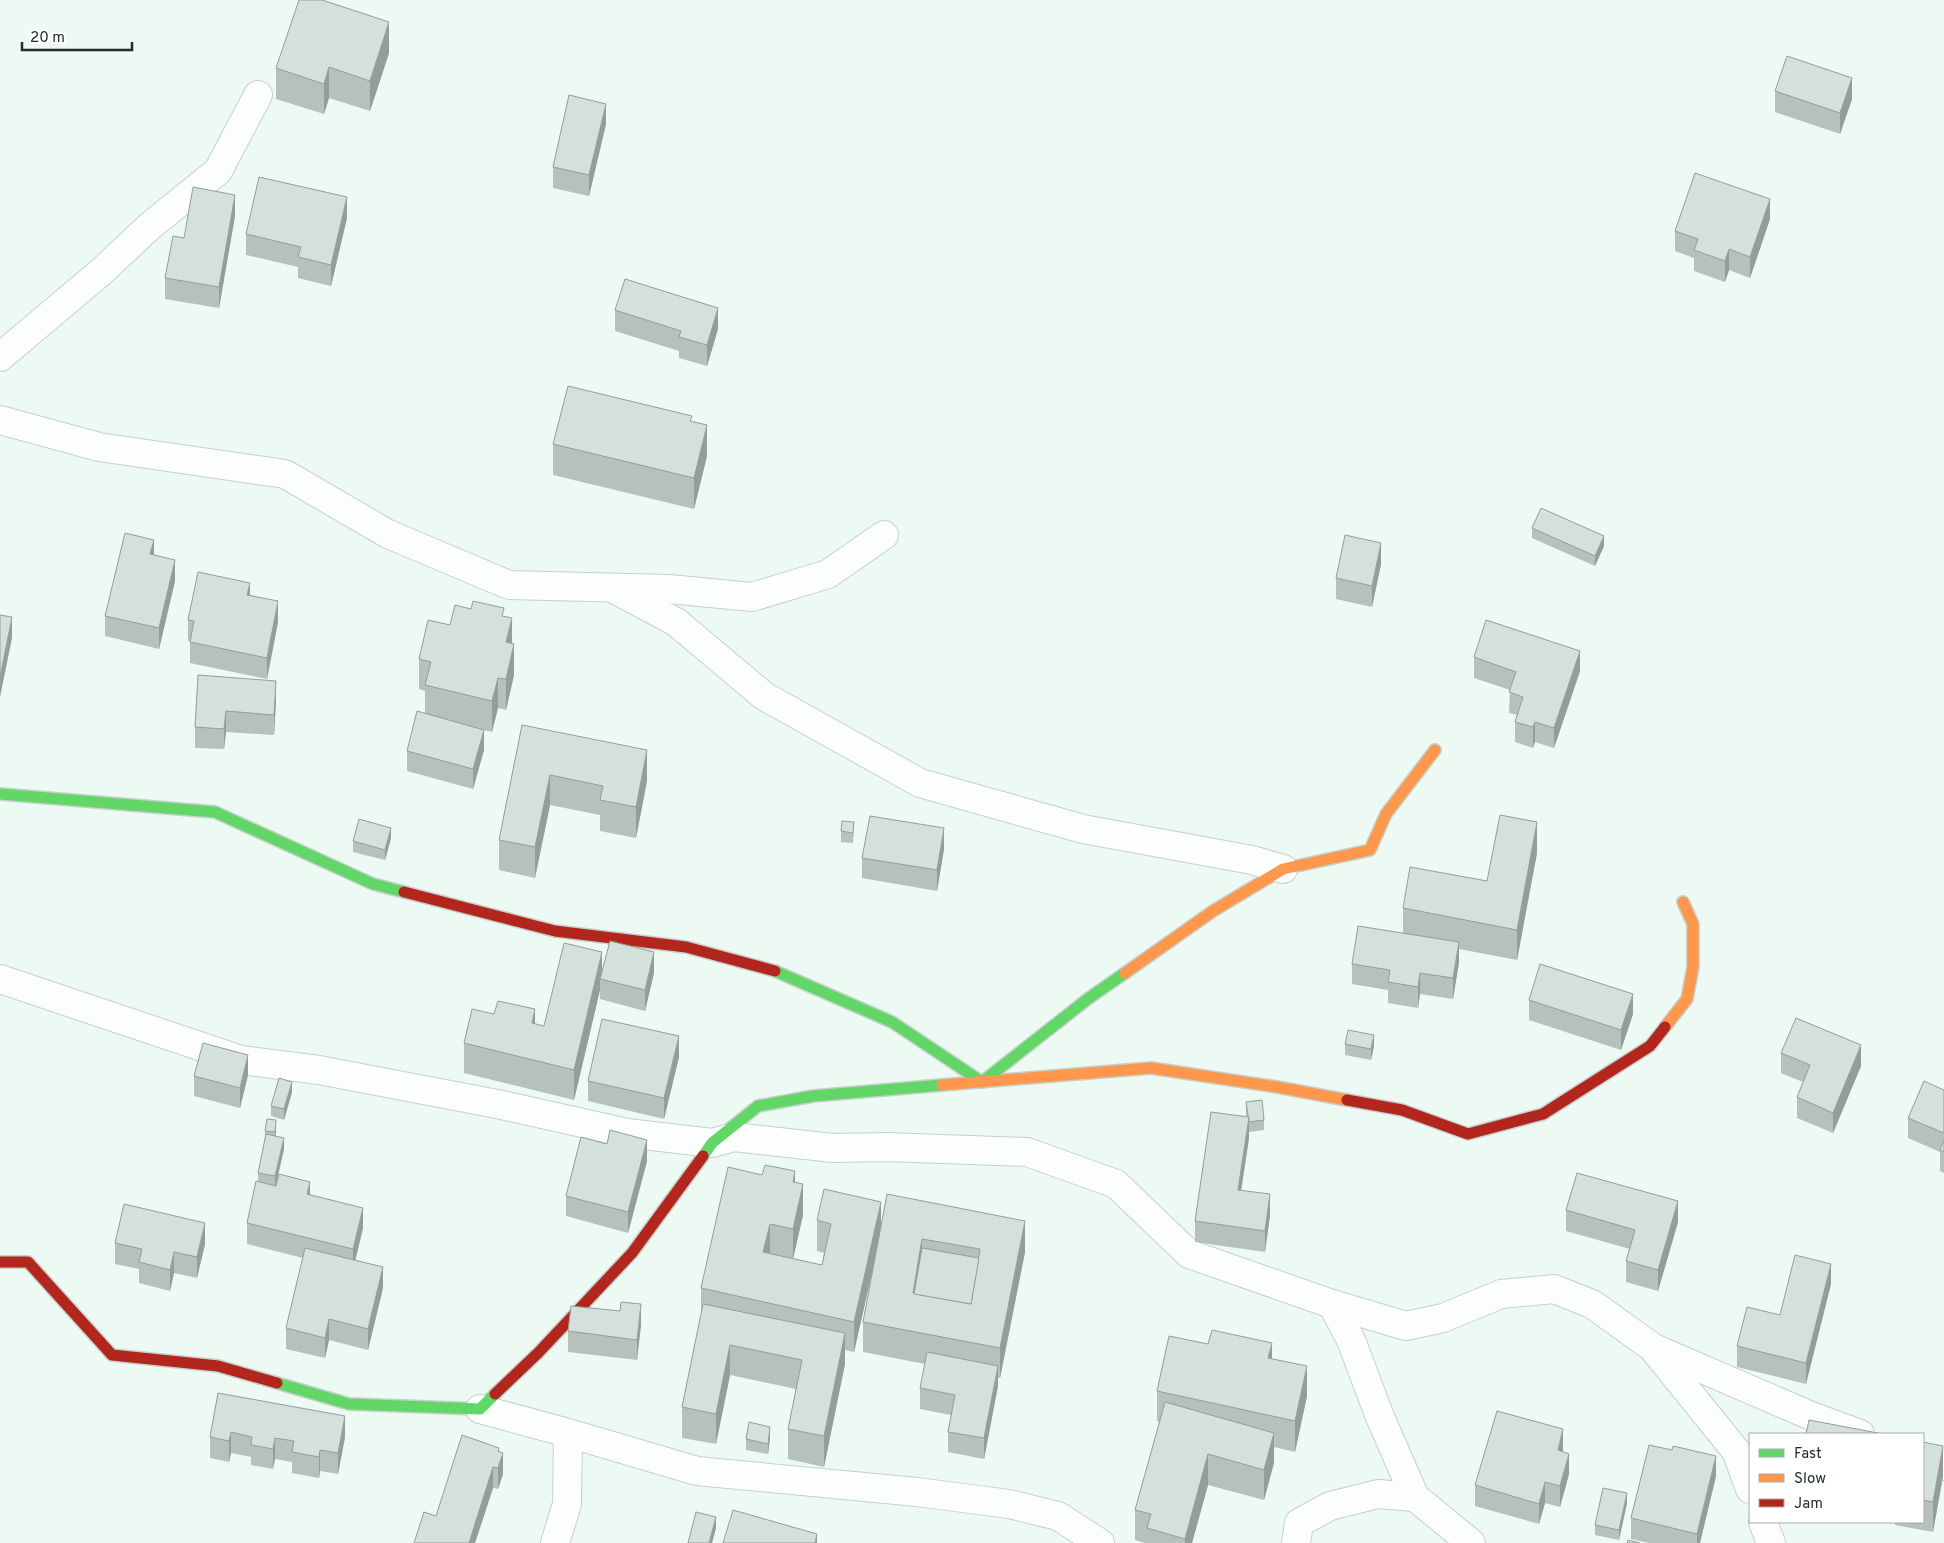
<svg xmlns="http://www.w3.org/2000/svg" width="1944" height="1543" font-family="Overpass,sans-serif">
<rect width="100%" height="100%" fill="#edf9f3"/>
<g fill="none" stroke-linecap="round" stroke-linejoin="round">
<g stroke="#c5d1cb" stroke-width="30">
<g id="street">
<polyline points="0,357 101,272 150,226 218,171 258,95"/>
<polyline points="0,420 99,447 285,474 388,534 509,585 669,589 752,597 828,574 884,535"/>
<polyline points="616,590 676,622 764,696 920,783 1083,829 1252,860 1283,869"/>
<polyline points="0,979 241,1060 319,1070 497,1104 627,1133 712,1143 734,1137 833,1148 887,1147 1027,1152 1116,1184 1189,1254 1332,1304 1406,1326 1443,1318 1501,1294 1554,1289 1592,1304 1652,1347 1736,1451 1750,1489"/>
<polyline points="1332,1304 1351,1340 1380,1417 1415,1497 1471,1543"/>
<polyline points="1656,1349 1809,1415 1860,1434"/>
<polyline points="480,1409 568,1433 697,1471 917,1492 1009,1504 1058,1516 1100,1543"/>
<polyline points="1923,1458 1944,1466"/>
<polyline points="1763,1522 1771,1543"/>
<polyline points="555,1543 567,1504 568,1433"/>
<polyline points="1296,1543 1299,1523 1330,1506 1378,1494 1415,1497"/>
</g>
</g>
<g stroke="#c5d1cb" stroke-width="14">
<g id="fast">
<polyline points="0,794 215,812 373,884 404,892"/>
<polyline points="775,971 892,1022 982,1082 1089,998 1125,973"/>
<polyline points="703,1156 712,1143 758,1106 813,1096 942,1085"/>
<polyline points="277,1383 349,1404 480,1409 495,1394"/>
</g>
</g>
<g stroke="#c5d1cb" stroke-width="14">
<g id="slow">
<polyline points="1125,973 1213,911 1283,869 1370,850 1386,814 1435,750"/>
<polyline points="1665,1027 1687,999 1693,967 1693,924 1683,902"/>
<polyline points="942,1085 1151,1068 1277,1087 1347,1100"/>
</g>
</g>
<g stroke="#c5d1cb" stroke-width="14">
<g id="jam">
<polyline points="404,892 555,931 686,947 775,971"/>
<polyline points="1347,1100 1402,1110 1468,1134 1543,1114 1650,1046 1665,1027"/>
<polyline points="0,1262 28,1262 112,1355 218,1366 277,1383"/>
<polyline points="495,1394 539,1352 632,1253 703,1156"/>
</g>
</g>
<use href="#street" stroke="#fcfefd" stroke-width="28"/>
<use href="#fast" stroke="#63d668" stroke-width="11"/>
<use href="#slow" stroke="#ff974d" stroke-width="11"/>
<use href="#jam" stroke="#b3261e" stroke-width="11"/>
</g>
<g fill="#b6c1bb">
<polygon points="389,53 370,111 329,98 324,114 276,99 276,68"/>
<polygon points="1775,91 1852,99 1840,134 1775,112"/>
<polygon points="606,124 589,196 553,188 553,167"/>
<polygon points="235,216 219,308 165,299 165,278 184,238"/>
<polygon points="347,218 331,286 298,278 298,267 246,255 246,234"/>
<polygon points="1770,219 1750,278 1729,270 1725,282 1694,271 1694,258 1675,251 1675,231"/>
<polygon points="615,310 718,329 707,366 679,358 679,351 615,331"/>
<polygon points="692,422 707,456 694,509 553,475 553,444"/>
<polygon points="1532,528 1604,546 1595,566 1532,538"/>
<polygon points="154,555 175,581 159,649 105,636 105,616"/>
<polygon points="1381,564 1372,607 1336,599 1336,578"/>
<polygon points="250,595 278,622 267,679 190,663 190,641 188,641 188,620"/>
<polygon points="504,617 512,644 514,675 506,710 498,708 492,732 484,730 484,750 473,789 407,771 407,751 425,713 425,691 419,689 419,659 450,625"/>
<polygon points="1474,657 1580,671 1554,748 1535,742 1533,748 1515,742 1515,722 1517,715 1509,713 1510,690 1474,678"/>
<polygon points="198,675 276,701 274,735 226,732 224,749 195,748 195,727"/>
<polygon points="522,725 647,781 636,838 600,831 600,815 550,805 535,878 499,870 499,840"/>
<polygon points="841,831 854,833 853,843 841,842"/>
<polygon points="391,838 385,860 353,852 353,841"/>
<polygon points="944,849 937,891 862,878 862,858"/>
<polygon points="1537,853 1517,960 1459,949 1459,962 1453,999 1420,994 1418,1008 1388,1003 1388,990 1352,984 1352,964 1403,933 1403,908 1487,881"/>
<polygon points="602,972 654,973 645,1011 600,999 600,990 574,1100 464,1073 464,1043 544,1026"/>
<polygon points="1529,1000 1633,1014 1621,1050 1529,1020"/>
<polygon points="1345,1044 1374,1046 1371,1060 1345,1055"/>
<polygon points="1781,1053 1861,1066 1833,1133 1797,1118 1797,1097 1803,1082 1781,1073"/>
<polygon points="679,1057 664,1119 588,1101 588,1081"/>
<polygon points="248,1075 240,1108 194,1096 194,1076"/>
<polygon points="1944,1090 1944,1173 1940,1171 1940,1152 1908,1138 1908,1118"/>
<polygon points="292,1092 284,1120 271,1116 271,1106"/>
<polygon points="1246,1102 1264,1120 1264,1130 1249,1132 1249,1138 1241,1190 1270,1215 1265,1252 1195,1242 1195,1221 1246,1117"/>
<polygon points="265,1131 276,1131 276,1136 284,1149 276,1186 310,1194 363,1228 355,1261 383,1288 368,1350 329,1340 325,1358 286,1349 286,1328 303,1258 247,1244 247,1223 258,1182 258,1173 265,1138"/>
<polygon points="607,1144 647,1161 628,1233 566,1216 566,1196"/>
<polygon points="762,1175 795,1182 803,1215 793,1259 822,1265 824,1253 817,1251 817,1220 881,1228 1025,1252 1000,1378 998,1378 998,1386 984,1459 948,1452 948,1432 951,1415 920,1409 920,1388 925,1364 863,1352 863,1322 875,1259 854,1352 845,1350 845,1364 824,1467 788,1459 788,1429 796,1389 730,1375 716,1444 682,1438 682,1407 701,1315 701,1288"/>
<polygon points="1566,1210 1678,1222 1658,1291 1626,1282 1626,1261 1630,1249 1566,1231"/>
<polygon points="115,1243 205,1244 197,1278 174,1273 170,1291 139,1283 139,1269 115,1264"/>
<polygon points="1831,1284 1806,1384 1737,1367 1737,1346"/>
<polygon points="641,1325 637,1360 568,1352 568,1331"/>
<polygon points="1272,1358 1307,1396 1295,1452 1274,1447 1274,1463 1264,1500 1208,1485 1192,1543 1145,1543 1135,1540 1135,1510 1160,1422 1157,1421 1157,1391"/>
<polygon points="218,1393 345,1437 338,1474 320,1471 319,1478 292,1473 292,1462 275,1459 273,1469 251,1465 251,1457 231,1453 229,1462 210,1458 210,1437"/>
<polygon points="770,1438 768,1454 746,1450 746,1439"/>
<polygon points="1923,1442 1943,1476 1933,1532 1895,1525 1895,1522 1923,1522"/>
<polygon points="1563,1450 1563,1452 1569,1474 1560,1507 1545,1503 1539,1524 1475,1506 1475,1485"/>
<polygon points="1672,1450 1716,1476 1700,1543 1649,1543 1631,1539 1631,1518"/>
<polygon points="499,1451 503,1474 498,1489 493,1488 475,1543 414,1543 436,1516"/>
<polygon points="1627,1503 1619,1540 1595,1535 1595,1525"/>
</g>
<g fill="#949d99">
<polygon points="389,22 389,53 370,111 370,81"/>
<polygon points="329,67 329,98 324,114 324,84"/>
<polygon points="1852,78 1852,99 1840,134 1840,113"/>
<polygon points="606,104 606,124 589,196 589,175"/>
<polygon points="235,195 235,216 219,308 219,287"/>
<polygon points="347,197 347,218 331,286 331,265"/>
<polygon points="1770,199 1770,219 1750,278 1750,257"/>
<polygon points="1729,249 1729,270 1725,282 1725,261"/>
<polygon points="718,308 718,329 707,366 707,345"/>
<polygon points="707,425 707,456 694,509 694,478"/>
<polygon points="1604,536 1604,546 1595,566 1595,556"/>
<polygon points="154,540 154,561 150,554"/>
<polygon points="1381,543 1381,564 1372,607 1372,586"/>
<polygon points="175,560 175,581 159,649 159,628"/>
<polygon points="250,583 250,604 247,595"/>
<polygon points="278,601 278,622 267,679 267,658"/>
<polygon points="12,617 12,638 0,697 0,677"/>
<polygon points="512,618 512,649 506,642"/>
<polygon points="514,644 514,675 506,710 506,679"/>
<polygon points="1580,651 1580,671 1554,748 1554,728"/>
<polygon points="498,678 498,708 492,732 492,701"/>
<polygon points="276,681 276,701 274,735 274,715"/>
<polygon points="226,711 226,732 224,749 224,729"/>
<polygon points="1535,722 1535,742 1533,748 1533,727"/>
<polygon points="484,730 484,750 473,789 473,769"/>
<polygon points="647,750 647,781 636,838 636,807"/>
<polygon points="550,775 550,805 535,878 535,847"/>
<polygon points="1537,822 1537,853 1517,960 1517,930"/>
<polygon points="391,828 391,838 385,860 385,850"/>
<polygon points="944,828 944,849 937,891 937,870"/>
<polygon points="1459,942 1459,962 1453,999 1453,978"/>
<polygon points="602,952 602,979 600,979 600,990 574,1100 574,1070"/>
<polygon points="654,952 654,973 645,1011 645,990"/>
<polygon points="1420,973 1420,994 1418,1008 1418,987"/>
<polygon points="1633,994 1633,1014 1621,1050 1621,1030"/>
<polygon points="535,1009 535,1040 532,1023"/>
<polygon points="1374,1035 1374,1046 1371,1060 1371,1049"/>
<polygon points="679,1036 679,1057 664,1119 664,1098"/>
<polygon points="1861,1045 1861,1066 1833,1133 1833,1113"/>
<polygon points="248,1055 248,1075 240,1108 240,1088"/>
<polygon points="292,1082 292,1092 284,1120 284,1109"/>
<polygon points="1249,1117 1249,1138 1238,1211 1238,1190"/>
<polygon points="276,1120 276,1131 275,1142 275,1132"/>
<polygon points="284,1138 284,1149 275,1187 275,1176"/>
<polygon points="647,1140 647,1161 628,1233 628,1212"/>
<polygon points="795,1171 795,1201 793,1182"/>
<polygon points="310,1182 310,1203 307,1194"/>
<polygon points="803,1184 803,1215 793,1259 793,1229"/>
<polygon points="1270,1194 1270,1215 1265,1252 1265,1231"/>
<polygon points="1678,1201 1678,1222 1658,1291 1658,1270"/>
<polygon points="881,1202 881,1233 854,1352 854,1322"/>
<polygon points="363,1208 363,1228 353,1270 353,1249"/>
<polygon points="1025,1221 1025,1252 1000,1378 1000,1348"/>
<polygon points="205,1223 205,1244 197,1278 197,1257"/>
<polygon points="770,1224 770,1254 763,1252"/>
<polygon points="922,1239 922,1269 916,1304 913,1293"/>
<polygon points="174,1252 174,1273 170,1291 170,1270"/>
<polygon points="1831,1264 1831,1284 1806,1384 1806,1363"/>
<polygon points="383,1267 383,1288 368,1350 368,1329"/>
<polygon points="641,1304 641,1325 637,1360 637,1340"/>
<polygon points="329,1319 329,1340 325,1358 325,1338"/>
<polygon points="845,1333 845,1364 824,1467 824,1436"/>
<polygon points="1272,1343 1272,1373 1268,1358"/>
<polygon points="730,1345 730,1375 716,1444 716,1414"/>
<polygon points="998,1366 998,1386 984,1459 984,1438"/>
<polygon points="1307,1366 1307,1396 1295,1452 1295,1421"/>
<polygon points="345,1416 345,1437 338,1474 338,1453"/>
<polygon points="770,1427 770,1438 768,1454 768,1444"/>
<polygon points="1563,1429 1563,1450 1558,1471 1558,1450"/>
<polygon points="231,1432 231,1453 229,1462 229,1441"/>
<polygon points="1274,1433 1274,1463 1264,1500 1264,1470"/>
<polygon points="275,1438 275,1459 273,1469 273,1449"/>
<polygon points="1943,1446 1943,1476 1933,1532 1933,1502"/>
<polygon points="499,1448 499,1465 503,1453 503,1474 498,1489 498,1451"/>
<polygon points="320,1450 320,1471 319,1478 319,1457"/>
<polygon points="1208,1454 1208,1485 1192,1543 1185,1543 1185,1539"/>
<polygon points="1569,1454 1569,1474 1560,1507 1560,1486"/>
<polygon points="1716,1456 1716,1476 1700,1543 1697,1543 1697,1534"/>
<polygon points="493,1467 493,1488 475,1543 469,1543"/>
<polygon points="1545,1482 1545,1503 1539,1524 1539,1504"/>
<polygon points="1627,1493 1627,1503 1619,1540 1619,1530"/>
<polygon points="716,1517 716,1528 712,1543 709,1543"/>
<polygon points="817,1534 817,1543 815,1543"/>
</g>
<g fill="#d4e0da" stroke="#949d99" fill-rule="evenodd">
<polygon points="299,0 322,0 389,22 370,81 329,67 324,84 276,68"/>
<polygon points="1787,56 1852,78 1840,113 1775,91"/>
<polygon points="569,95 606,104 589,175 553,167"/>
<polygon points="1695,173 1770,199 1750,257 1729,249 1725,261 1694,250 1698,239 1675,231"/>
<polygon points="259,177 347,197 331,265 298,257 301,247 246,234"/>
<polygon points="193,187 235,195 219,287 165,278 173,236 184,238"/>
<polygon points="625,279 718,308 707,345 679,337 681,331 615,310"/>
<polygon points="568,386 692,416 690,421 707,425 694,478 553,444"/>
<polygon points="1541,508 1604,536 1595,556 1532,528"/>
<polygon points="125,533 154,540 150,554 175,560 159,628 105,616"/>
<polygon points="1345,535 1381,543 1372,586 1336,578"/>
<polygon points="198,572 250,583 247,595 278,601 267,658 190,642 194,621 188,620"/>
<polygon points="473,601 504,608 502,616 512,618 506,642 514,644 506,679 498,678 492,701 425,685 431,662 419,659 428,620 450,625 455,605 471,609"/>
<polygon points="0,615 12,617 0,677"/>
<polygon points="1486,620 1580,651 1554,728 1535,722 1533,727 1515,722 1523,697 1509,692 1516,672 1474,657"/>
<polygon points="198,675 276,681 274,715 226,711 224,729 195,727"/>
<polygon points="417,711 484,730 473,769 407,751"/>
<polygon points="522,725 647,750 636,807 600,800 603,786 550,775 535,847 499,840"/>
<polygon points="1500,815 1537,822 1517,930 1403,908 1410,867 1487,881"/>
<polygon points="870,816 944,828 937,870 862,858"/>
<polygon points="359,819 391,828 385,850 353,841"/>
<polygon points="842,821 854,822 853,833 841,831"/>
<polygon points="1358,926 1459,942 1453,978 1420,973 1418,987 1388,982 1390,970 1352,964"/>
<polygon points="610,941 654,952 645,990 600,979"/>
<polygon points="564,943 602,952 574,1070 464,1043 472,1009 494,1014 498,1001 535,1009 532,1023 544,1026"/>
<polygon points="1540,964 1633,994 1621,1030 1529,1000"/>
<polygon points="1796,1018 1861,1045 1833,1113 1797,1097 1810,1065 1781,1053"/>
<polygon points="602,1019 679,1036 664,1098 588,1081"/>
<polygon points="1348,1030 1374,1035 1371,1049 1345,1044"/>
<polygon points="203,1043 248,1055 240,1088 194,1076"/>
<polygon points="279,1078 292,1082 284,1109 271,1106"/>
<polygon points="1924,1081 1944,1090 1944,1133 1908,1118"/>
<polygon points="1262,1100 1264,1120 1249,1122 1246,1102"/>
<polygon points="1211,1112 1249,1117 1238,1190 1270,1194 1265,1231 1195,1221"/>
<polygon points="267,1119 276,1120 275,1132 265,1131"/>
<polygon points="610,1130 647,1140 628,1212 566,1196 581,1137 607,1144"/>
<polygon points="266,1134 284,1138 275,1176 258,1173"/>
<polygon points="1944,1140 1944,1152 1940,1150"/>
<polygon points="765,1165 795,1171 793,1182 803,1184 793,1229 770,1224 763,1252 822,1265 831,1224 817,1220 824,1189 881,1202 854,1322 701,1288 728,1167 762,1175"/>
<polygon points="1577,1173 1678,1201 1658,1270 1626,1261 1635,1230 1566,1210"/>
<polygon points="279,1174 310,1182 307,1194 363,1208 353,1249 247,1223 256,1181 276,1186"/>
<path d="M 887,1194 L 1025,1221 L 1000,1348 L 863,1322 ZM 922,1239 L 980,1249 L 971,1304 L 913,1293 Z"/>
<polygon points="124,1204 205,1223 197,1257 174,1252 170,1270 139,1262 142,1249 115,1243"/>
<polygon points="305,1248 383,1267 368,1329 329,1319 325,1338 286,1328"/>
<polygon points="922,1248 979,1258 971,1304 914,1294"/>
<polygon points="1795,1255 1831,1264 1806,1363 1737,1346 1747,1307 1780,1315"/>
<polygon points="621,1302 641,1304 637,1340 568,1331 571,1306 620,1311"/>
<polygon points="703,1304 845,1333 824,1436 788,1429 802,1360 730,1345 716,1414 682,1407"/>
<polygon points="1212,1330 1272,1343 1268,1358 1307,1366 1295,1421 1157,1391 1169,1336 1208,1344"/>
<polygon points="927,1352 998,1366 984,1438 948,1432 955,1395 920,1388"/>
<polygon points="218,1393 345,1416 338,1453 320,1450 319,1457 292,1452 294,1441 275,1438 273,1449 251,1445 252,1437 231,1432 229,1441 210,1437"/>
<polygon points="1165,1402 1274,1433 1264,1470 1208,1454 1185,1539 1147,1528 1151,1514 1135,1510"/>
<polygon points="1497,1411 1563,1429 1558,1450 1569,1454 1560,1486 1545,1482 1539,1504 1475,1485"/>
<polygon points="1809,1420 1883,1434 1806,1434"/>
<polygon points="749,1422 770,1427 768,1444 746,1439"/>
<polygon points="462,1435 499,1448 498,1451 503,1453 498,1468 493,1467 469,1543 414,1543 424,1512 436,1516"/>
<polygon points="1923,1442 1943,1446 1933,1502 1923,1500"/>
<polygon points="1649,1445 1672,1450 1673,1446 1716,1456 1697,1534 1631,1518"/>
<polygon points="1603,1488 1627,1493 1619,1530 1595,1525"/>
<polygon points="733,1510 817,1534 815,1543 723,1543"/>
<polygon points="696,1512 716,1517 709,1543 688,1543"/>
<polygon points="1628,1540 1640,1543 1627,1543"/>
</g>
<rect x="1749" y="1433" width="175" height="90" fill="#ffffff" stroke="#a6aba9"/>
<rect x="1759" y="1449" width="25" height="8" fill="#63d668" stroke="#a6aba9"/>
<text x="1794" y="1458" font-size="15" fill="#202e28">Fast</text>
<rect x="1759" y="1474" width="25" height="8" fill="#ff974d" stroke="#a6aba9"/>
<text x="1794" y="1483" font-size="15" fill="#202e28">Slow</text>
<rect x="1759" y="1499" width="25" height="8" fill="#b3261e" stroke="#a6aba9"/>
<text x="1794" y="1508" font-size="15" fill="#202e28">Jam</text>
<path d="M22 42v8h110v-8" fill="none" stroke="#202e28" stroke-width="2.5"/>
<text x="30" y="42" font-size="15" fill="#202e28" stroke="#ffffff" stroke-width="4" paint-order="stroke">20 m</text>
</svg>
